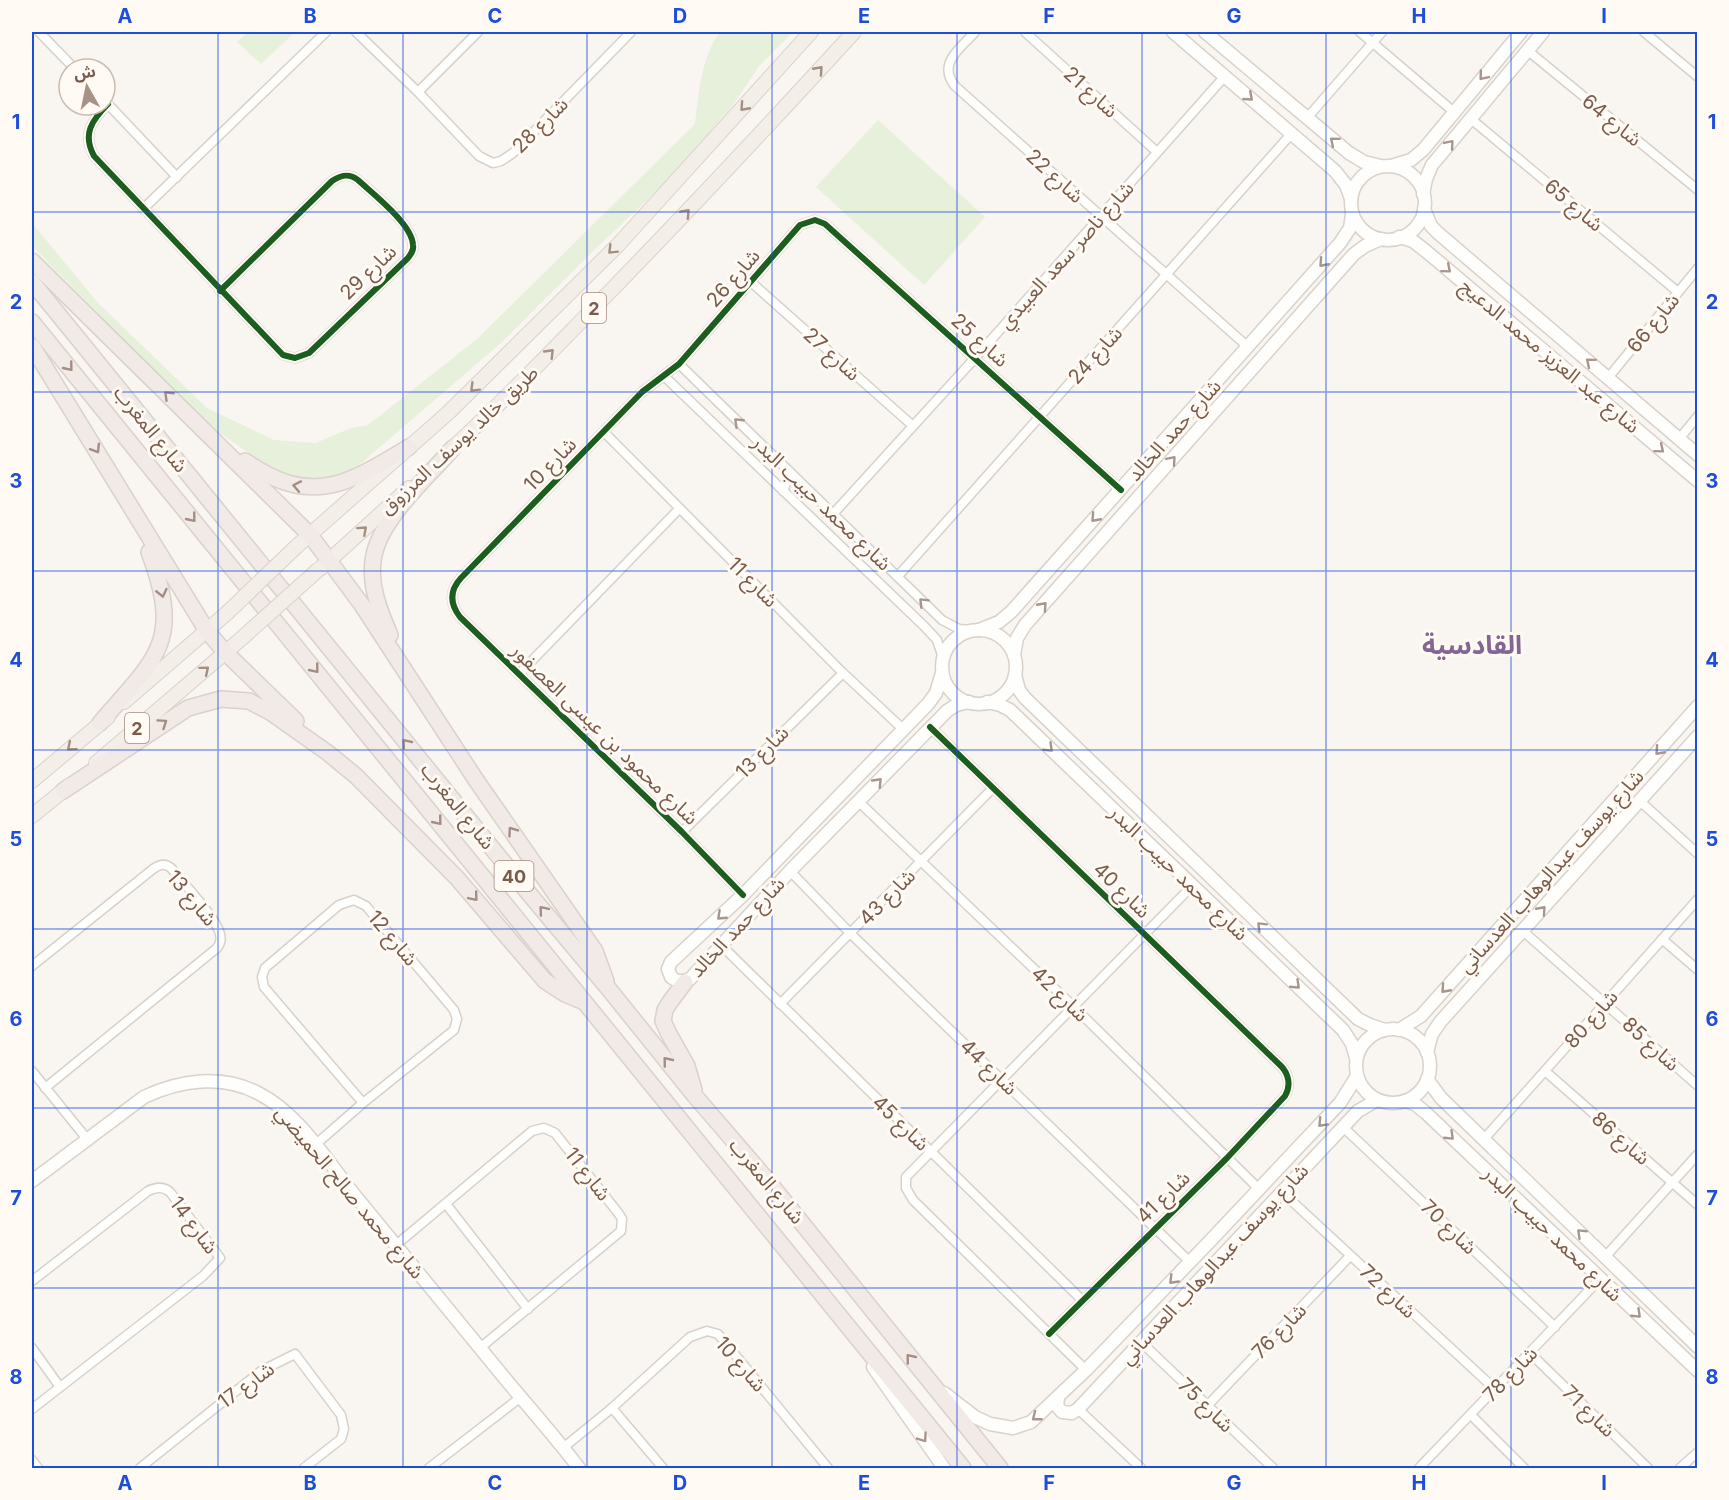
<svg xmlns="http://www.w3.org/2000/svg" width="1729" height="1500" font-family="Inter,'Noto Sans Arabic',sans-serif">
<rect width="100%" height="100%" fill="#f9f5f0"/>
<g fill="#e7f0db">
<polygon points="248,32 295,32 261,64 237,42"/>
<path d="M 720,32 L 793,32 L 760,65 L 732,106 L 667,181 L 587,257 L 502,342 L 358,466 L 328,483 L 295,485 L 207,424 L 32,246 L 32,223 L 98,303 L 207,408 L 274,440 L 316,443 L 351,428 L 368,425 L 477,339 L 695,124 C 698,95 702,55 720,32 Z"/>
<polygon points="878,120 985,217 924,285 816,187"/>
</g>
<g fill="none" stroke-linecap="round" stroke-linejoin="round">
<g stroke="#d7d1cb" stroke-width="11">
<g id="street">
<polyline points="39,32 75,69"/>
<polyline points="356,32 418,92 479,156 493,163 501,161 513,153 631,32"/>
<path d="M 975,32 C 960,49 937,63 955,86 L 1248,347"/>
<polyline points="1025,32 1157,152"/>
<polyline points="1360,32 1454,112"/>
<polyline points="1644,32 1698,77"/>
<polyline points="1527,50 1698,190"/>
<polyline points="418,92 478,32"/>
<polyline points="105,101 177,177"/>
<path d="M 108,104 C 92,120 82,134 94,156 L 283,355 L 295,358 L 309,353 L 408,258 C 411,254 414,250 413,245 C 412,224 373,194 358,180 C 349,173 341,175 332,181 L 220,291"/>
<polyline points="1307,118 1382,32"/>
<polyline points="1471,119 1678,292"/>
<polyline points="143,209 326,32"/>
<polyline points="751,282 913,426"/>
<polyline points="679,364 942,620 959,629 972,630"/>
<polyline points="664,376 925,627 937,640 943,658"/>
<polyline points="1608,378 1698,268"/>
<polyline points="604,432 843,673 904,730"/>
<polyline points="1679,439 1698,416"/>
<polyline points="783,491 787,481 798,480"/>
<polyline points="833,514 975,358 1225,76"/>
<polyline points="898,576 1292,133"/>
<polyline points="519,674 679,509"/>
<path d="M 930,727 L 1281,1066 C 1289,1074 1291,1086 1285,1096 L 1227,1158 L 1049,1334"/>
<polyline points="1640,801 1698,854"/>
<polyline points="859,802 1074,1007 1259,1189"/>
<polyline points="682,832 843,673"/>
<polyline points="790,871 851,934 1190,1262"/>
<path d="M 743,895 L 682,832 L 460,617 C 450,604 449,591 461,578 L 642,392 L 679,364 L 800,225 L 815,220 L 825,224 L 1121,490"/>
<polyline points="1523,931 1698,1086"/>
<polyline points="1662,939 1698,970"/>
<polyline points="721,945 1082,1300"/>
<path d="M 32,966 L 153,869 C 160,864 166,863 172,869 C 183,883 214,916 219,931 C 222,938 221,943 217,948 L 45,1088"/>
<polyline points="780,1004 993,788"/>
<polyline points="32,1071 87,1139"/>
<polyline points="1545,1071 1698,1205"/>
<polyline points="1343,1127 1555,1327"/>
<polyline points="1484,1139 1698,899"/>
<polyline points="315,1145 363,1103 454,1030 457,1019 454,1010 366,906 354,900 339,905 265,968 262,977 264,987 363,1103"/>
<polyline points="1282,1192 1496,1390"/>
<polyline points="446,1204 528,1309"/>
<polyline points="396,1245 532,1131 544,1128 555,1133 619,1214 622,1219 621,1231 480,1348"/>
<polyline points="1605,1257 1698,1154"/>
<path d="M 32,1281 L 148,1191 C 156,1187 163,1186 170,1192 L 220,1258 L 203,1276 L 32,1409"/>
<polyline points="1140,1341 1273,1468"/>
<polyline points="32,1348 60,1387"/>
<polyline points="1530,1353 1648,1468"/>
<polyline points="1086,1370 913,1200 906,1188 906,1177 1192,886"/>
<polyline points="1207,1406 1350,1256"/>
<polyline points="612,1408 663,1468"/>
<polyline points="1078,1409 1141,1468"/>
<polyline points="1471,1415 1524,1468"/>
<polyline points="563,1448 612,1408 690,1337 707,1331 718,1334 828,1468"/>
<polyline points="32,1460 38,1468"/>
<polyline points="140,1468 261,1371 295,1354 341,1415 344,1429 341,1439 304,1468"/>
<polyline points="429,1468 521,1397"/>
<polyline points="1419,1468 1600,1279"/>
<polyline points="1680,1468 1698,1452"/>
</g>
</g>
<g stroke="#d9d2cb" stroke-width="15">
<g id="secondary">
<polyline points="1173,32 1335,171 1346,185 1351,199"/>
<polyline points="1205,32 1349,153 1364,162 1381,166"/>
<polyline points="1391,166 1411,160 1423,150 1521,32"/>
<circle cx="1388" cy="203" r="37"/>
<polyline points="1423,194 1426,179 1432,165 1543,32"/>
<polyline points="1424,209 1431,226 1438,233 1698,455"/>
<polyline points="1399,237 1413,241 1427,252 1698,481"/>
<polyline points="979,630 999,622 1011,612 1340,243 1350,228 1352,214"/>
<circle cx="979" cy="667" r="37"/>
<polyline points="1014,655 1017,638 1025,625 1354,254 1365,246 1381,239"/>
<path d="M 942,673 L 936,693 L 928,704 L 743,895 L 671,962 L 668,969 L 671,977 C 677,982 683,983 690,979 L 790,871 L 947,711 L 956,705 L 969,702"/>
<polyline points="1015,675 1019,690 1025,698 1358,1019 1370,1025 1385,1030"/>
<polyline points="987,702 1000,705 1010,710 1343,1030 1352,1044 1356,1058"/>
<circle cx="1393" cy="1066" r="37"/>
<polyline points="1399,1030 1421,1016 1698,706"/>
<polyline points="1427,1052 1432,1034 1441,1021 1698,736"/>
<polyline points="1427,1079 1441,1098 1698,1347"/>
<polyline points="1405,1101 1415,1104 1426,1113 1698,1371"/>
<path d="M 32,1181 L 144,1097 C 180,1080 222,1074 258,1093 C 301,1115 327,1162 357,1198 C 404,1256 451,1313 498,1370 C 525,1403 554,1435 579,1468"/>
<polyline points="873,1367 944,1468"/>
<polyline points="944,1393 975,1417 990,1424 1013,1428 1031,1422 1086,1370 1211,1240 1340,1103 1357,1076"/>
<polyline points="1058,1398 1057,1406 1062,1412 1072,1413 1078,1409 1358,1111 1377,1100"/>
</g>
</g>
<g stroke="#dad1cc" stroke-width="16">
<g id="primary">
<path d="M 445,455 C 496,409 543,360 591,311 C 681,219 768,126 854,32"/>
<polyline points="297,546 448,413 618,245 811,32"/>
<polyline points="321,568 409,488"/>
<polyline points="124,702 227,613"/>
<polyline points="96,763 241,639"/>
<polyline points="32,781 108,717"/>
<polyline points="32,816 70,785"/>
</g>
</g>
<g stroke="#dad1cc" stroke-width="18">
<g id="highway">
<polyline points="32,261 310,535 362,605 476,780 595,951 606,981"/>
<polyline points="32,282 526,890 608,988 695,1096 763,1175 1000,1468"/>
<polyline points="32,322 963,1468"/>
<polyline points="32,346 207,631 225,652 296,721"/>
<path d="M 245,461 C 312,507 346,485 409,447"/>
<path d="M 390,635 C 379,610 368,582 374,555 C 382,517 428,477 453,448"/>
<path d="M 100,723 C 157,657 183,642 149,552"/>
<polyline points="63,791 188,708 221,699 249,701 270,712 328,753 356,776 457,878 545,981 565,994 582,1001"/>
<polyline points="685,982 670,1002 665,1010 663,1021 669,1034 687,1066 694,1090"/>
</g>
</g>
<use href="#street" stroke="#fefefd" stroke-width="8"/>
<use href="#secondary" stroke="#fefefd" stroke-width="12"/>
<use href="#primary" stroke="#f3eee8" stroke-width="14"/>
<use href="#highway" stroke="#f2eae7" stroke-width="15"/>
<g stroke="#dad1cc" stroke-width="16" stroke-linecap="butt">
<g id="primary-bridge">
<polyline points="227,613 297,546"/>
<polyline points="241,639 319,569"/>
</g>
</g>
<use href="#primary-bridge" stroke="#f3eee8" stroke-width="14"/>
<g stroke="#fffaf3" stroke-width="10">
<g id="cycleway">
<path d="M 108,104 C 92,120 82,134 94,156 L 283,355 L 295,358 L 309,353 L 408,258 C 411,254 414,250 413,245 C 412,224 373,194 358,180 C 349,173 341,175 332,181 L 220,291"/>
<path d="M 930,727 L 1281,1066 C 1289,1074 1291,1086 1285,1096 L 1227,1158 L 1049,1334"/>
<path d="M 743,895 L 682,832 L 460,617 C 450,604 449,591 461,578 L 642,392 L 679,364 L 800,225 L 815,220 L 825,224 L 1121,490"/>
</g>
</g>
<use href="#cycleway" stroke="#1b5e20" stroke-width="6"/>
</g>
<defs><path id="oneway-chevron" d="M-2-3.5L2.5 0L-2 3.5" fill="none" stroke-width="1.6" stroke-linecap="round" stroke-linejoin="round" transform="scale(1.5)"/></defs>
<g stroke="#a48f83">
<use href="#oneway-chevron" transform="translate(819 70) rotate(-48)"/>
<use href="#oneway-chevron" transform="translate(744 107) rotate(132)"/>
<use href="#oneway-chevron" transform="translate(686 213) rotate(-47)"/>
<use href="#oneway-chevron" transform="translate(612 250) rotate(135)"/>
<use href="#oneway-chevron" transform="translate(550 353) rotate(-46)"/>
<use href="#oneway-chevron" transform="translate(474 388) rotate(135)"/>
<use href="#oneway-chevron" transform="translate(363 530) rotate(-42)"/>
<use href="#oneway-chevron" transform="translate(205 670) rotate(-40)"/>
<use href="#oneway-chevron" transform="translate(71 747) rotate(140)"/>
</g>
<g stroke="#a8958b">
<use href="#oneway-chevron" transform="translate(1483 76) rotate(130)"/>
<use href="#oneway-chevron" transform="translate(1249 97) rotate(41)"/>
<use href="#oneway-chevron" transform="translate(1334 141) rotate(-140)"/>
<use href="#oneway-chevron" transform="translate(1450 144) rotate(-50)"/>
<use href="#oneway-chevron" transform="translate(1323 263) rotate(132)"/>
<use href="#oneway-chevron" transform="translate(1447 269) rotate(40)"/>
<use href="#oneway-chevron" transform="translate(1590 362) rotate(-140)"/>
<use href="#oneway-chevron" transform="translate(738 422) rotate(-136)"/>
<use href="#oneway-chevron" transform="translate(1660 449) rotate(40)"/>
<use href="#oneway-chevron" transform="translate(1172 460) rotate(-49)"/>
<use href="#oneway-chevron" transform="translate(1095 518) rotate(132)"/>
<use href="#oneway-chevron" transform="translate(923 602) rotate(-135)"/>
<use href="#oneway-chevron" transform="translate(1043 606) rotate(-48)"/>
<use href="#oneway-chevron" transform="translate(1049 748) rotate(44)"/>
<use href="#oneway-chevron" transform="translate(1659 751) rotate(132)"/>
<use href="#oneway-chevron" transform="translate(878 782) rotate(-46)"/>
<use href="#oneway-chevron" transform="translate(1542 910) rotate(-48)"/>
<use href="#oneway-chevron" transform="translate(721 916) rotate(137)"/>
<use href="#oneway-chevron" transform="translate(1261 926) rotate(-135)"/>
<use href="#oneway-chevron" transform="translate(1296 985) rotate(44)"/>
<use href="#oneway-chevron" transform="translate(1445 989) rotate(132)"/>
<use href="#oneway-chevron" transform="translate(1322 1123) rotate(133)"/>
<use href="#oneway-chevron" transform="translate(1450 1136) rotate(44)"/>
<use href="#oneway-chevron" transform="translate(1581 1233) rotate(-136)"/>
<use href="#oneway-chevron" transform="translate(1173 1280) rotate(134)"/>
<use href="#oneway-chevron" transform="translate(1637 1314) rotate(44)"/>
<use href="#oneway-chevron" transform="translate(1036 1417) rotate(142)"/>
<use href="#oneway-chevron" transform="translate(923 1438) rotate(55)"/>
</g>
<g stroke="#a48e83">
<use href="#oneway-chevron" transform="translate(69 367) rotate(51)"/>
<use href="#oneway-chevron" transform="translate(168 395) rotate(-136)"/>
<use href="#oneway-chevron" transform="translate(96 449) rotate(58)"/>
<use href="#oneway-chevron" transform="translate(297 486) rotate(-169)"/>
<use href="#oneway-chevron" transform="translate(192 518) rotate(51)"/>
<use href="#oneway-chevron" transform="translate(162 593) rotate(77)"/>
<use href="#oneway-chevron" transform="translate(315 669) rotate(51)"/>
<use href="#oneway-chevron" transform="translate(163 723) rotate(-34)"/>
<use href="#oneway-chevron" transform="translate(406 743) rotate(-129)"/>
<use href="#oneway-chevron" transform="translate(438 821) rotate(51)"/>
<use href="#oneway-chevron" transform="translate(512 831) rotate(-125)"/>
<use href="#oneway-chevron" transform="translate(474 897) rotate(50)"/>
<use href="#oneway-chevron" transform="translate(543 910) rotate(-130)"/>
<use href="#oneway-chevron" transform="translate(667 1061) rotate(-129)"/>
<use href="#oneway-chevron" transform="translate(910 1358) rotate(-129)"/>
</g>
<path fill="none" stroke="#1d4ed8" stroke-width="1.5" stroke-opacity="0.55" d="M 218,32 L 218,1468M 403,32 L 403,1468M 587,32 L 587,1468M 772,32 L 772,1468M 957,32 L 957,1468M 1142,32 L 1142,1468M 1326,32 L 1326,1468M 1511,32 L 1511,1468M 32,212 L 1698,212M 32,392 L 1698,392M 32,571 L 1698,571M 32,750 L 1698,750M 32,929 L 1698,929M 32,1108 L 1698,1108M 32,1288 L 1698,1288"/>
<g text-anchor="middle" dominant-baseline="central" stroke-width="6" stroke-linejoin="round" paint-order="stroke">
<g fill="#fffaf3" stroke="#a28b7f" stroke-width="1.5">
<rect x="582" y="293" width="24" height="30" rx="4.5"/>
<rect x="125" y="713" width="24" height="30" rx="4.5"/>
<rect x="494.5" y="861" width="39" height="30" rx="4.5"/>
</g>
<g font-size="18" font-weight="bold" fill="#7a5c4d">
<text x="594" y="308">2</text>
<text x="137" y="728">2</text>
<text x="514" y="876">40</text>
</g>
<g font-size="20" fill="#7a5c4d" stroke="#fffaf3">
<text transform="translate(1091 92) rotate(42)">شارع 21</text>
<text transform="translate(1612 120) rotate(39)">شارع 64</text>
<text transform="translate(540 125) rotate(-45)">شارع 28</text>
<text transform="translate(1055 176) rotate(42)">شارع 22</text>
<text transform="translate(1574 205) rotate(40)">شارع 65</text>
<text transform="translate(1066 255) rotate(-48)">شارع ناصر سعد العبيدي</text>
<text transform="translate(368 272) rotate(-44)">شارع 29</text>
<text transform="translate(733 278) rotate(-49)">شارع 26</text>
<text transform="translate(1653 323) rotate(-51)">شارع 66</text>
<text transform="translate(980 340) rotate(42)">شارع 25</text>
<text transform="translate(832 354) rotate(42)">شارع 27</text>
<text transform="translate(1095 355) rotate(-48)">شارع 24</text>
<text transform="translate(1550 356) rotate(40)">شارع عبد العزيز محمد الدعيج</text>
<text transform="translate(151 429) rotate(51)">شارع المغرب</text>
<text transform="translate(1174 430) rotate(-48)">شارع حمد الخالد</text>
<text transform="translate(459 440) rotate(-43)">طريق خالد يوسف المرزوق</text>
<text transform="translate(550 464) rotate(-46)">شارع 10</text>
<text transform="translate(822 503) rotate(44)">شارع محمد حبيب البدر</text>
<text transform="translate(753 582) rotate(45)">شارع 11</text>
<text transform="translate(605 734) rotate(44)">شارع محمود بن عيسى العصفور</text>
<text transform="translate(762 752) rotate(-45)">شارع 13</text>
<text transform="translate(458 806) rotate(51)">شارع المغرب</text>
<text transform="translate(1551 871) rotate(-48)">شارع يوسف عبدالوهاب العدساني</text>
<text transform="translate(1179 873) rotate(44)">شارع محمد حبيب البدر</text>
<text transform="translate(1122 890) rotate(44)">شارع 40</text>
<text transform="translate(887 897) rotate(-45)">شارع 43</text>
<text transform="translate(192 898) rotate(50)">شارع 13</text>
<text transform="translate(737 927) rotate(-47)">شارع حمد الخالد</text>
<text transform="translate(393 938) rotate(50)">شارع 12</text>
<text transform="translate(1060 994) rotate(44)">شارع 42</text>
<text transform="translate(1591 1019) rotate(-49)">شارع 80</text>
<text transform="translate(1651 1044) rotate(42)">شارع 85</text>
<text transform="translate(989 1067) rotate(44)">شارع 44</text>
<text transform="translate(901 1123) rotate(44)">شارع 45</text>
<text transform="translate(1621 1138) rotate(41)">شارع 86</text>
<text transform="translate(588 1174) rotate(52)">شارع 11</text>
<text transform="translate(767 1181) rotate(50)">شارع المغرب</text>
<text transform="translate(350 1192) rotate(50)">شارع محمد صالح الحميضي</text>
<text transform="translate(1163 1197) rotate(-44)">شارع 41</text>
<text transform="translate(194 1225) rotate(53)">شارع 14</text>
<text transform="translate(1449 1227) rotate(44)">شارع 70</text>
<text transform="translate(1553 1234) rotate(44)">شارع محمد حبيب البدر</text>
<text transform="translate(1214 1264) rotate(-47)">شارع يوسف عبدالوهاب العدساني</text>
<text transform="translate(1388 1291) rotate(43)">شارع 72</text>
<text transform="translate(1279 1331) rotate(-46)">شارع 76</text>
<text transform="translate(741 1364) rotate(49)">شارع 10</text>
<text transform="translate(1510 1374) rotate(-46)">شارع 78</text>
<text transform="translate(246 1385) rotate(-36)">شارع 17</text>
<text transform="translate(1206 1405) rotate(44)">شارع 75</text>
<text transform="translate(1589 1411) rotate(44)">شارع 71</text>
</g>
<g font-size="26" font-weight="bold" fill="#846695" stroke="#fffaf3">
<text x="1472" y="644">القادسية</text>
</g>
</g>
<rect width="1729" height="1500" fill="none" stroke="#fffaf3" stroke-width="66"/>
<g transform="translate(87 87) rotate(351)"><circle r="28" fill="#fffaf3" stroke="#cabbb1" stroke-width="1.5"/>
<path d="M0-4.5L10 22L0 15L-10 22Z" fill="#a69286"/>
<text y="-9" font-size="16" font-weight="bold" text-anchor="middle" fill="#7a5c4d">ش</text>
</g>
<rect x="33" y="33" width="1663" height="1434" fill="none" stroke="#1d4ed8" stroke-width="2"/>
<g font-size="20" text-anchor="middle" font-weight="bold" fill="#1d4ed8">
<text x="125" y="23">A</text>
<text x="310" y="23">B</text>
<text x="495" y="23">C</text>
<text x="680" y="23">D</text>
<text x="864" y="23">E</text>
<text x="1049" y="23">F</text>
<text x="1234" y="23">G</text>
<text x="1419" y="23">H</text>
<text x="1604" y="23">I</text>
<text x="16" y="129">1</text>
<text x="1712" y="129">1</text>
<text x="16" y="309">2</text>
<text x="1712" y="309">2</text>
<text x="16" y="488">3</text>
<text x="1712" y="488">3</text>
<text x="16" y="667">4</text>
<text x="1712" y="667">4</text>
<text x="16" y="846">5</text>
<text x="1712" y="846">5</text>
<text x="16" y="1026">6</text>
<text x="1712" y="1026">6</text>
<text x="16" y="1205">7</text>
<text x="1712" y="1205">7</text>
<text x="16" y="1384">8</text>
<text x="1712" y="1384">8</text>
<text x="125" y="1490">A</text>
<text x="310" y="1490">B</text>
<text x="495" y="1490">C</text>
<text x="680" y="1490">D</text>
<text x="864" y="1490">E</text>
<text x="1049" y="1490">F</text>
<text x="1234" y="1490">G</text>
<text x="1419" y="1490">H</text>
<text x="1604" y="1490">I</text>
</g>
</svg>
